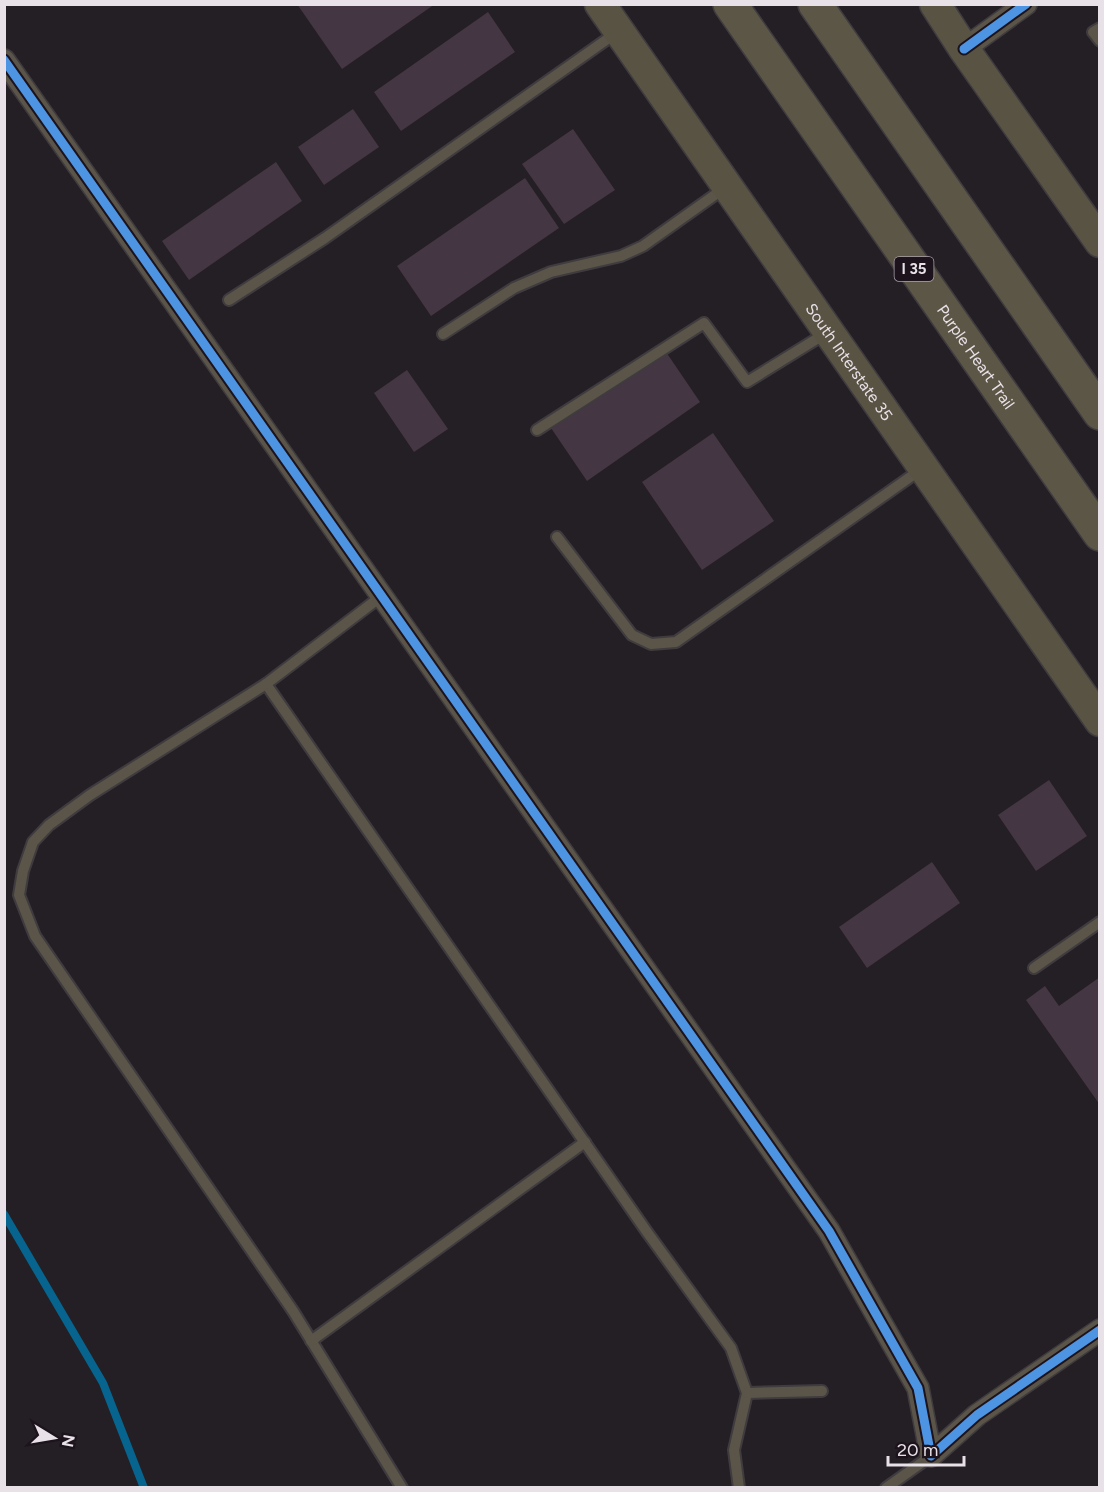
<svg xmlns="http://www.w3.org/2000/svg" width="1104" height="1492" font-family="Figtree,sans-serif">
<rect width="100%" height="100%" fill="#241f24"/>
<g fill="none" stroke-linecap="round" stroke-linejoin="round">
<polyline stroke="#07648e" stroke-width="8" points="4,1214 103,1383 144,1488"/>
</g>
<g fill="#443643">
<polygon points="297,4 435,4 342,69"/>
<polygon points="488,12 515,52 401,131 374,92"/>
<polygon points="353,109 379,147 324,185 298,147"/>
<polygon points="573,129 615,190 564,224 522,164"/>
<polygon points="276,162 302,201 189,280 162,241"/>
<polygon points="525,178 559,228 431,316 397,266"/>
<polygon points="664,349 700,402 587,481 551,428"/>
<polygon points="407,370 448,429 414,452 374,393"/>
<polygon points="713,433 774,521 702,570 642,482"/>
<polygon points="1049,780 1087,836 1036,871 998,815"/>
<polygon points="932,862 960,903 867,968 839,927"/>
<polygon points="1100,977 1100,1105 1026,1000 1045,986 1059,1006"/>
</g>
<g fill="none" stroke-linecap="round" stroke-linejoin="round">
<g stroke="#3f3b3f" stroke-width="14">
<g id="lane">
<polyline points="1100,28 1093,32 1100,41"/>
<polyline points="229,300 325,238 616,33"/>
<polyline points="443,334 514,288 551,272 621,256 643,246 726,187"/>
<polyline points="537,430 704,323 747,382 828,332"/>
<polyline points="557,537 632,635 651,644 676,642 923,468"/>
<polyline points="383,595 266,684 647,1232 731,1348 747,1393 734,1450 739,1488"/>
<polyline points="266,684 90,795 49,825 33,842 23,871 19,895 35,936 293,1311 402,1488"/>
<polyline points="1034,968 1100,922"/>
<polyline points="311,1341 585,1142"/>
<polyline points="747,1393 822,1391"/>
<polyline points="886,1488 931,1456"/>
</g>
</g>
<g stroke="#3f3b3f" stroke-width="24">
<g id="street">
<polyline points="964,49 1026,4"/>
<polyline points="4,60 829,1231 918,1388 931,1456 977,1415 1100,1330"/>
</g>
</g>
<g stroke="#3f3b3f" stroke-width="33">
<g id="secondary">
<path id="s1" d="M 600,4 L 1100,721"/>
<polyline points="935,4 964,49 1100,242"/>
</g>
</g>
<g stroke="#3f3b3f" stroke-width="36">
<g id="highway">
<path id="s2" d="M 730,4 L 1100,534"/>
<polyline points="815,4 1100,413"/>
</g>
</g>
<use href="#lane" stroke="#5a5548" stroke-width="10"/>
<use href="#street" stroke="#5a5548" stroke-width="21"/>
<use href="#secondary" stroke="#595344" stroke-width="30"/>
<use href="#highway" stroke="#5c5646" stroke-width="33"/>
<g stroke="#1d131d" stroke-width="13">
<g id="cycleway">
<polyline points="964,49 1026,4"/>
<polyline points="4,60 829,1231 918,1388 931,1456 977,1415 1100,1330"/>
</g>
</g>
<use href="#cycleway" stroke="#4d94e3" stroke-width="9"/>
</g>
<g text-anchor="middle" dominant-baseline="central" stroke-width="5" stroke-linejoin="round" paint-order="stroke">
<rect fill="#1d131d" stroke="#aba3ab" stroke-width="1.5" x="894.5" y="257" width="39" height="24" rx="4.5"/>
<g font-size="15" font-weight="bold" fill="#e8e1e8">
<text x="914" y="269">I 35</text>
</g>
<g font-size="16" fill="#e8e1e8" stroke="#1d131d">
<text stroke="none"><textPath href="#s2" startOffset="430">Purple Heart Trail</textPath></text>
<text stroke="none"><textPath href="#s1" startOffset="436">South Interstate 35</textPath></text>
</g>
</g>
<rect width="1104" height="1492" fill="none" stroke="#e8e1e8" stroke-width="12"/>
<g transform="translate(54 1438) rotate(101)" stroke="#1d131d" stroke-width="4.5" paint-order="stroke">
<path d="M0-4.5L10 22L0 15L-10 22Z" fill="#e8e1e8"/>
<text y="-9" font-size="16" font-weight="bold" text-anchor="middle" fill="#e8e1e8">N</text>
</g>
<path d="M888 1456v9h76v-9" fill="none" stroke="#e8e1e8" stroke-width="3"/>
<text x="897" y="1456" font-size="18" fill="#e8e1e8" stroke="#1d131d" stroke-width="4.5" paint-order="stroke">20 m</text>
</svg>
